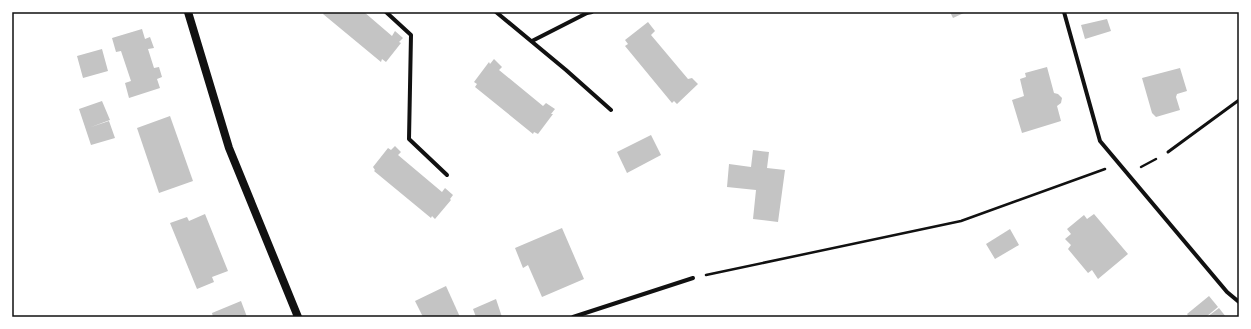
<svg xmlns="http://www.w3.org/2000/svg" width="1251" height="329" font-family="'Noto Serif',serif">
<rect width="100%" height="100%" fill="#fff"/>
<g fill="#c4c4c4">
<polygon points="325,12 364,12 392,36 395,31 403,38 399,42 401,43 386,62 382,59 381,62 323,14"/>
<polygon points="950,12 966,12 953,18"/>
<polygon points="1107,19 1111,31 1085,39 1081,25"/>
<polygon points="648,22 655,31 651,35 688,79 692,78 698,84 677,104 674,101 672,103 625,46 628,44 625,40"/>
<polygon points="142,29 145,39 150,37 154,48 148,49 154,68 159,67 162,77 157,79 160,88 129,98 125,83 131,81 121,51 116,52 112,38"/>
<polygon points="102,49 108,71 83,78 77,56"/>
<polygon points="494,59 502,67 499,70 543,106 546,103 555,109 551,114 553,114 538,134 534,132 533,134 475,87 477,84 474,82 489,62 490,64"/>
<polygon points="1047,67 1054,93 1058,94 1062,98 1061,103 1057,106 1061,121 1022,133 1012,100 1024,96 1020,79 1026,77 1025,73"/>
<polygon points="1180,68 1187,91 1177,94 1176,97 1180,110 1156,117 1152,113 1142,78"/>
<polygon points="102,101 110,120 91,127 109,121 115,138 91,145 79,109"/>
<polygon points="170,116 193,181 159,193 137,128"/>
<polygon points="651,135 661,155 627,173 617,152"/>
<polygon points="395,146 401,152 398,155 442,192 445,188 453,195 450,199 451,200 435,219 432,216 431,218 374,171 375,170 373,167 388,148 391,150"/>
<polygon points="753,150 769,152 767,168 785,170 778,222 753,219 756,190 727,187 729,164 751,167"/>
<polygon points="205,214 228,271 212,277 214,282 197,289 170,223 187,217 189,221"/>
<polygon points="1094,214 1128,254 1098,279 1092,270 1088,273 1068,249 1071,245 1065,239 1071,234 1067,229 1084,215 1087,219"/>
<polygon points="562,228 584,279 542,297 528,265 523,268 515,248"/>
<polygon points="1010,229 1019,245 995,259 986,244"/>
<polygon points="446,286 460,317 423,317 415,301"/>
<polygon points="1209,296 1218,307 1206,317 1189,317 1187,314"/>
<polygon points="496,299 502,317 476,317 473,309"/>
<polygon points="241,301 247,317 213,317 212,313"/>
<polygon points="1219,308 1226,317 1207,317"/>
</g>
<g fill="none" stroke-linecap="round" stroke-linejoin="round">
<g stroke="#111" stroke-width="2.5">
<polyline points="1141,167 1156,159"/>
<polyline points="706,275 961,221 1105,169"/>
</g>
<polyline stroke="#111" stroke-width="3" points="1168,152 1239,100"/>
<g stroke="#111" stroke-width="4">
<polyline points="386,12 411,35 409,139 447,175"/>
<polyline points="496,12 566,70 611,110"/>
<polyline points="1064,12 1100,141 1227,292 1239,302"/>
<polyline points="532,41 587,13 592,12"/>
<polyline points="573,317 693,278"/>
</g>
<polyline stroke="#111" stroke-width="8" points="188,12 229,148 298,317"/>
</g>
<rect width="1251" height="329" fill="none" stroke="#ffffff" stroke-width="26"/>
<rect x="13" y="13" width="1225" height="303" fill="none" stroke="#111" stroke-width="1.5"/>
</svg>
